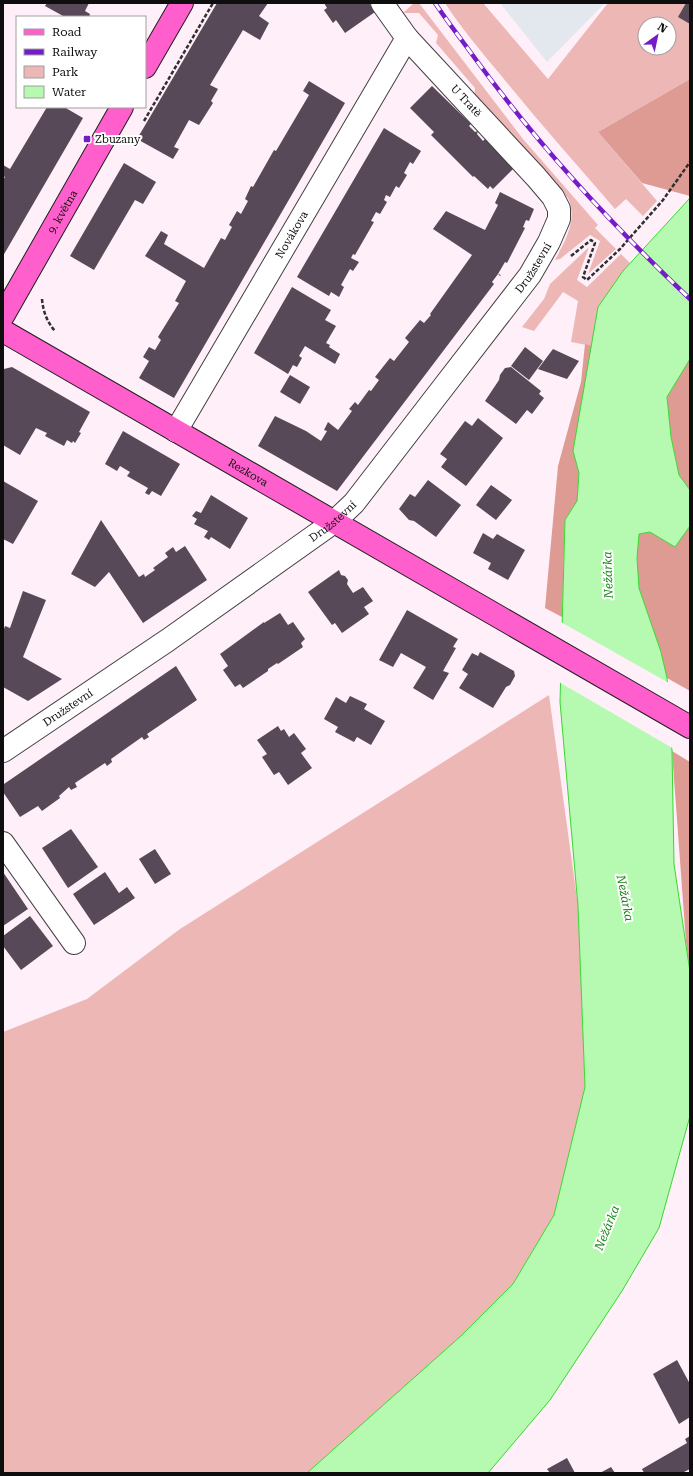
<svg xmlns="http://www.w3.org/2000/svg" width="693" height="1476" font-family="'Roboto Serif',serif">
<rect width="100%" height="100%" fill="#ffeff9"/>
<polygon fill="#e2e8ed" points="500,3 605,3 547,62"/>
<g fill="#edb7b5" fill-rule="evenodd">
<path d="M 414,3 L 419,3 L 523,139 L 598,225 L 595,228 L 616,249 L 588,274 L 600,241 L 590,235 L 560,259 L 555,260 C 565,241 578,220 568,198 L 474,100 L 475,88 L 436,43 L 438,35 L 419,13 L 403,13 Z"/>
<path d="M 445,3 L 483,3 L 548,79 L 608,3 L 690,3 L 690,79 L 598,132 L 657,201 L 643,216 L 626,199 L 615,209 C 576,164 536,119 499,73 C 480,50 461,28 445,3 ZM 645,24 L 669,24 L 669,48 L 645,48 Z"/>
<polygon points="589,247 577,280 587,287 621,254 630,263 623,271 598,307 592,346 571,342 578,301 563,292 534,331 522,327 544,299 550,284"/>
<polygon points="549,695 578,906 585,1087 554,1215 513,1284 462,1335 307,1473 3,1473 3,1032 87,999 180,929"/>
</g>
<g fill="#de9b94">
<polygon points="690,79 690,196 642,183 598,132"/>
<polygon points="585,344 592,346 573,451 579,473 577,501 565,520 562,617 545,608 558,466 581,382"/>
<polygon points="690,359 690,490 679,475 671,437 667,397"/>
<polygon points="690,526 690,691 667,678 661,652 639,588 637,558 639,534 650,532 675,547"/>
<polygon points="672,751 690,762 690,972 686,942"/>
</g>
<polygon fill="#b5fab0" stroke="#39d731" points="690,198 690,359 667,397 671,437 679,475 690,490 690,526 675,547 650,532 639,534 637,558 639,588 661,652 667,678 672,751 674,864 690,972 690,1116 659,1228 622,1291 550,1400 488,1473 307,1473 462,1335 513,1284 554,1215 585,1087 578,906 560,702 565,520 577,501 579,473 573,451 598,307 623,271"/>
<polygon fill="#ffeff9" points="559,621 669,683 674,749 559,682"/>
<g fill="#574958">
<polygon points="47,3 89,3 85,11 90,14 89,17 65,17 45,6"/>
<polygon points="217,3 268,3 259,16 269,23 260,40 243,30 210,85 218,89 211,101 213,103 199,125 189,120 174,147 179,149 173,159 137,139"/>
<polygon points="324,3 369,3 375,12 345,33 336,20 333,23 324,10 327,8"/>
<polygon points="686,3 690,3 690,24 678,17"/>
<polygon points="309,81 345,103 174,398 139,378 149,361 143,357 149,347 155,350 161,340 158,337 179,303 175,301 186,281 145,256 161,231 168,235 164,244 204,268 221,238 225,240 232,227 229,225 237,211 241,214 248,201 245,199 251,186 253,187 274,150 276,151 309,95 303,91"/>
<polygon points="432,86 471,124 469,126 475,132 478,131 477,134 483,141 485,139 514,168 493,189 490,186 488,189 474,176 473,177 431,135 434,132 410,108"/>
<polygon points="47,107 64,107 83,118 3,256 3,180 5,177 3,176 3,165 10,169"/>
<polygon points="384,128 421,151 413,164 410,162 404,173 407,175 399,188 396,186 390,197 386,195 384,200 387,202 380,214 376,212 371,221 374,222 355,255 353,254 351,258 359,262 353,271 350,269 341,285 344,287 339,297 331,292 329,296 297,277"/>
<polygon points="124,163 156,182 143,204 135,200 94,270 70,256"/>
<polygon points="500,192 534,209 529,221 526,220 523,227 525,228 507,263 505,262 498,274 501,275 500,276 498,274 492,282 494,284 337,491 258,446 275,416 306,431 321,441 327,431 324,430 328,422 338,430 352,411 349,409 355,402 358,405 369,390 371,391 379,380 375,377 390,358 394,361 409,342 405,338 420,320 424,323 431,315 430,314 472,255 433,229 446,211 485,230 498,205 495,203"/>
<polygon points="292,287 331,310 325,320 336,326 326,343 330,345 329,347 340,354 335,364 305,346 299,356 302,358 297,367 293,365 288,374 254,353"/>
<polygon points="525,347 543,361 529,380 511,366"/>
<polygon points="553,349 579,361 567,379 538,369"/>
<polygon points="12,367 90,412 79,432 81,433 75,443 73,441 72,443 67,440 64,446 45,436 47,433 36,428 20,455 3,445 3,370 4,369"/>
<polygon points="511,367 541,391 539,394 544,398 532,414 527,410 516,424 485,401 499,380 500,375 505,368"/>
<polygon points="290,375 310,387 300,404 280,392"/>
<polygon points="478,418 503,438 466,486 441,467 447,459 440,454 465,421 472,426"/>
<polygon points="123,431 180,464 161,496 152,491 149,495 145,493 148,488 127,476 130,472 120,466 117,471 105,464"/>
<polygon points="428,480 461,505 436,537 414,521 409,520 399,509 410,494 415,497"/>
<polygon points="3,481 38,501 13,544 3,539"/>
<polygon points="491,485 512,500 496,520 476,505"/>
<polygon points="211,495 248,518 230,549 211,537 209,540 204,537 208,531 194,524 197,519 192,516 196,511 201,513"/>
<polygon points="101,520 139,577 144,574 145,577 155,570 153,568 168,557 165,553 173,547 176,552 185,546 207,580 143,623 109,572 95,587 71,574"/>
<polygon points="483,533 493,539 497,534 525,550 508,580 488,569 491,563 473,553"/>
<polygon points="339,570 341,575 345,576 348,580 347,584 353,593 363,587 373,601 364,607 369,614 342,633 335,623 332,625 308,592"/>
<polygon points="23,591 46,600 23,657 62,679 28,701 3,687 3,632 5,626 10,628"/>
<polygon points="407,610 458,639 453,647 456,648 443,671 449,673 433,700 413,688 426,667 401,653 393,667 379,660"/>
<polygon points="280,613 288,625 293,622 305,639 301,643 303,647 278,664 277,663 268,669 268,671 243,688 240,684 235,687 223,670 228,666 220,654 264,622 264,623"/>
<polygon points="480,652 514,671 515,676 510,685 506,687 493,708 459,688 468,674 462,670 472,653 478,656"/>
<polygon points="176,666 197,700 147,734 149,737 144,740 142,737 111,759 112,762 107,766 105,763 75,783 77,787 71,790 69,787 59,796 60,798 42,811 38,806 20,817 3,792 4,784"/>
<polygon points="350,696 367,704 364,709 385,721 371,745 357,737 354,742 335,732 338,727 324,719 336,697 346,703"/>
<polygon points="278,726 281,731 284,729 289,737 294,733 306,749 301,753 312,768 288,785 279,772 274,775 262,757 267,754 257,740"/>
<polygon points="71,829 98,867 68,888 42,848"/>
<polygon points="155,849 171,874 155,884 139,859"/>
<polygon points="3,872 28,909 3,926"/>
<polygon points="105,872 119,893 127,887 135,898 94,925 73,894"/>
<polygon points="30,916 53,946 21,970 3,946 3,936"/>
<polygon points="677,1360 690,1384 690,1417 679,1424 653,1374"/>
<polygon points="690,1436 690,1469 682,1473 644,1473 642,1469 687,1443 685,1439"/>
<polygon points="567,1458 575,1473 550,1473 547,1469"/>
<polygon points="611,1467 615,1473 600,1473"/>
</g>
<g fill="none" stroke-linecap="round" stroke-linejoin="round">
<g stroke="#414141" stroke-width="24">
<g id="minor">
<path id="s1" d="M 176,431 L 407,38"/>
<path id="s2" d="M 3,751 L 168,640 L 334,522 L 354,503 L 445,385 L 530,275 L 549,242 L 559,219 L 559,209 L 553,197 L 536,177 L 407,38 L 382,3"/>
<polyline points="3,843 74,943"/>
</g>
</g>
<g stroke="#1f1f1f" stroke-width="24">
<g id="major">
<polyline points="145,67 182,3"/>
<path id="s3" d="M 3,316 L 122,107"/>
<path id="s4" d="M 3,331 L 690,727"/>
</g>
</g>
<g stroke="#303030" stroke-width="2.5" stroke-dasharray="4 2" stroke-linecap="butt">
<polyline points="144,121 213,3"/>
<polyline points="571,256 591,240 595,243 583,277 587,280 620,249 663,200 690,162"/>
<path d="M 42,299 C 43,311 47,322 55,331"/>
</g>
<use href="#minor" stroke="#fff" stroke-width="22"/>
<use href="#major" stroke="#ff5fcd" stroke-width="22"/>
<g stroke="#731cc8" stroke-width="4.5">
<path id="rail" d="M 435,3 C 447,21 461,39 474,57 C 538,145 611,224 690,299"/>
</g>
<use href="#rail" stroke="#fff" stroke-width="3" stroke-dasharray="9" stroke-linecap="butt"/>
</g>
<rect fill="#731cc8" stroke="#fff" stroke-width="1.5" x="83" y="135" width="8" height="8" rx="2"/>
<g text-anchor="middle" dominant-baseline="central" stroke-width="4" stroke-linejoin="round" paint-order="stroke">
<g font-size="11" fill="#0e0e0e" stroke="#fff">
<text transform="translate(466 101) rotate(47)">U Tratě</text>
<text stroke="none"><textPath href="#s3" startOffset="120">9. května</textPath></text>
<text stroke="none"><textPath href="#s1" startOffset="228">Novákova</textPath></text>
<text stroke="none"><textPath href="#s2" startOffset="726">Družstevní</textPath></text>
<text stroke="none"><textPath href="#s4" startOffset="283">Rezkova</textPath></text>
<text stroke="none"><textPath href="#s2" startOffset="402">Družstevní</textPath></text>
<text stroke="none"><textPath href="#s2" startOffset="78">Družstevní</textPath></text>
</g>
<g font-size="11" fill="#0e0e0e" stroke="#fff" text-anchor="start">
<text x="95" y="139">Zbuzany</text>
</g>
<g font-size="12" font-style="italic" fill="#10830f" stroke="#fff">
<text transform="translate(608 575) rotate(-92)">Nežárka</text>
<text transform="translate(625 898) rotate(79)">Nežárka</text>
<text transform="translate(607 1228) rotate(-68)">Nežárka</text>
</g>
</g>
<rect width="693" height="1476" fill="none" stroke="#0e0e0e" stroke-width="8"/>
<rect x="16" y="16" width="130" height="92" fill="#ffffff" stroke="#9f9f9f"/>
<rect x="24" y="29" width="20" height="6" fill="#ff5fcd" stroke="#9f9f9f"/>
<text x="52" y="36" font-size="12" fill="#0e0e0e">Road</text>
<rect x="24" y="49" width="20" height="6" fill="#731cc8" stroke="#9f9f9f"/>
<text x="52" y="56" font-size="12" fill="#0e0e0e">Railway</text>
<rect x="24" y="66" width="20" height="12" fill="#edb7b5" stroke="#9f9f9f"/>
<text x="52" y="76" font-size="12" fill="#0e0e0e">Park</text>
<rect x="24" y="86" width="20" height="12" fill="#b5fab0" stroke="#9f9f9f"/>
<text x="52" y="96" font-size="12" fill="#0e0e0e">Water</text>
<g transform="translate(657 36) rotate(33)"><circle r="19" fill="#ffffff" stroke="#9f9f9f"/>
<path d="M0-3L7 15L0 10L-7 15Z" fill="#731cc8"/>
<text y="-6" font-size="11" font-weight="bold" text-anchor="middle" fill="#0e0e0e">N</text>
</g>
</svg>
